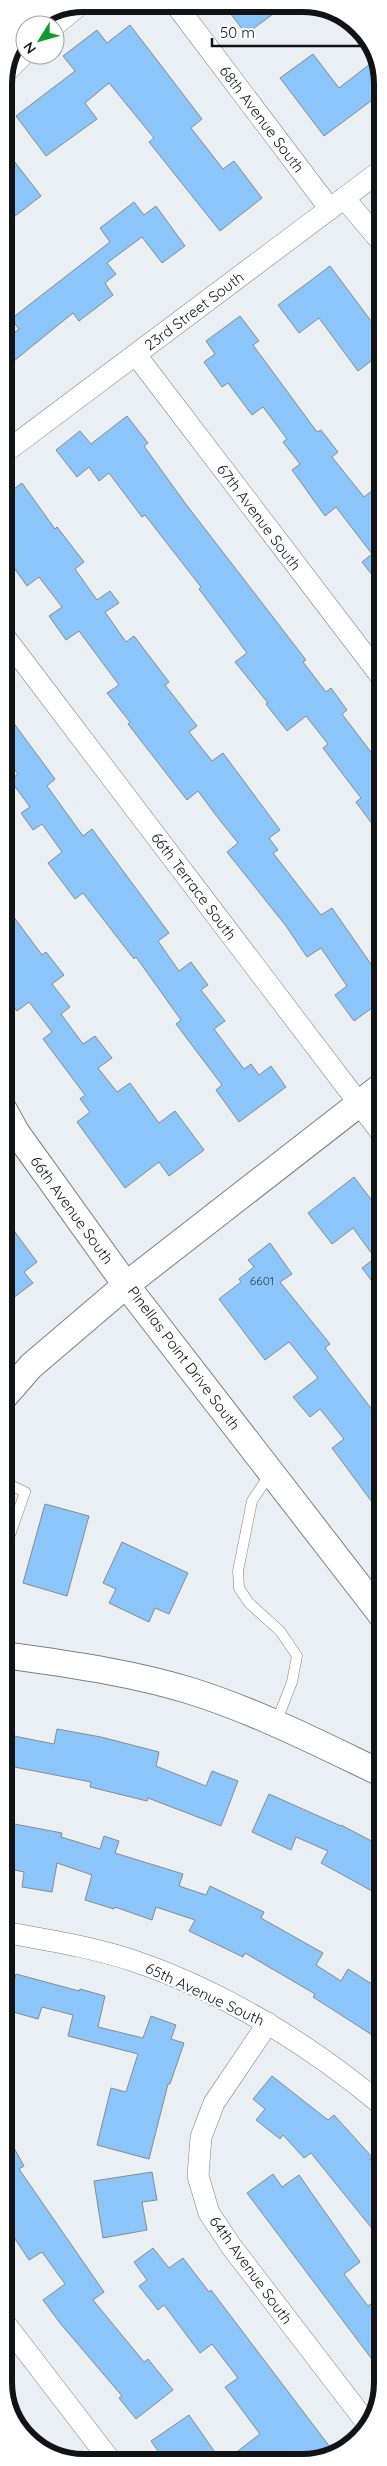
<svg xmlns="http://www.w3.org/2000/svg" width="387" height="2466" font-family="Quicksand,sans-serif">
<rect width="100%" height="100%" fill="#eaeff4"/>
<g fill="#8cc5f9" stroke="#868b8f">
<polygon points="224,5 284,6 246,34"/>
<polygon points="130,25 202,119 191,128 223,169 234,161 262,198 220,231 149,142 154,138 109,83 85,103 97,119 46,156 16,116 75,71 63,56 97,30 107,43"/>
<polygon points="313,54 339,88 375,60 383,79 383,92 324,136 280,78"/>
<polygon points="4,148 41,196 15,216 4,202"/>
<polygon points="134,202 144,215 156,206 185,246 162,263 142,237 107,263 116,274 105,283 113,295 79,321 73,313 4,369 4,341 19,329 11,319 110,242 100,228"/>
<polygon points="330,266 383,337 383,352 358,371 319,318 299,333 278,305"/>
<polygon points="240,316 259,341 253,345 317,432 321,430 338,452 332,457 364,497 374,489 383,500 383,589 362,562 372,554 336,507 325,516 292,470 300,464 283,442 287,439 263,407 252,415 228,383 222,387 204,362 215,354 206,341"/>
<polygon points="127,416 148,443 144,446 185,503 306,660 303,662 326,692 331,688 347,710 342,714 383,768 383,839 356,802 361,798 323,748 328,744 306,716 287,731 266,704 268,703 235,662 247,653 199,589 201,587 145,515 142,517 109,473 99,481 89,467 77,477 56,450 80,431 91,444"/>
<polygon points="22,483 55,529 57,527 84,562 75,569 97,600 110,591 119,603 105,612 126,642 134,636 169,682 165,685 197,726 189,732 212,761 223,753 280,830 269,838 278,850 273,853 321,915 332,908 373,967 383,960 383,1000 354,1021 335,995 347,986 321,948 307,957 286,926 227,852 238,843 215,814 198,791 187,800 128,724 130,722 107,693 119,685 79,631 66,640 49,616 62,607 39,577 27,586 4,554 4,496"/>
<polygon points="4,710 55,779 47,786 83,836 92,829 169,933 158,941 179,971 191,962 208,985 201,990 225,1021 214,1029 244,1069 251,1064 259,1075 271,1066 286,1087 239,1122 216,1090 222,1085 176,1024 181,1020 136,957 134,959 83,893 75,899 48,863 62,852 42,824 33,830 21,813 30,807 10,780 18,774 4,756"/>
<polygon points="4,904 42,955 46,952 64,975 52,984 70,1007 61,1014 83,1044 95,1036 112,1058 98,1068 117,1092 130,1083 159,1123 175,1111 204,1150 169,1176 159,1162 125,1188 77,1122 90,1112 80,1099 85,1095 43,1039 52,1032 29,1002 17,1011 4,994 4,985 13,978 4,967"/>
<polygon points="354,1177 383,1215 383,1296 362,1268 375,1258 353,1228 332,1244 308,1213"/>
<polygon points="4,1217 37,1262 24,1272 33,1283 4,1305"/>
<polygon points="270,1243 292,1274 280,1282 330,1344 325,1348 383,1424 383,1517 332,1448 344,1439 320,1409 310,1417 293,1397 318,1378 289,1342 265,1360 219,1299 241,1282 239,1279 254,1267 248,1260"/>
<polygon points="45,1504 89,1516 67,1596 23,1583"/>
<polygon points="122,1542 188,1573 169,1614 155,1608 149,1622 109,1603 116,1589 103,1583"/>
<polygon points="57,1729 101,1737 159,1752 156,1766 206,1786 212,1771 238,1781 221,1826 148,1798 147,1801 90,1787 91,1782 4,1765 4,1734 54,1744"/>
<polygon points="269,1794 341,1826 341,1825 383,1847 383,1897 321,1863 328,1851 296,1837 291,1850 252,1832"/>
<polygon points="4,1822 62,1833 61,1837 100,1849 104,1836 119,1841 115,1853 183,1874 179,1886 206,1895 210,1886 264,1912 261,1918 323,1953 316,1965 341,1981 348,1969 383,1991 383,2042 313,1997 315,1994 245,1953 243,1957 189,1931 195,1920 156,1907 152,1920 115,1907 114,1909 85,1900 92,1875 57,1863 52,1892 22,1887 24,1872 9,1869 12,1854 4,1853"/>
<polygon points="16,1974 79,1991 80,1989 105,1996 98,2027 143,2038 151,2016 176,2025 171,2039 184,2043 170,2084 168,2084 149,2159 97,2145 111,2088 126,2092 138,2054 68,2036 73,2015 42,2007 38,2019 6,2010"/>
<polygon points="272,2076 328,2120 334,2115 372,2157 370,2159 383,2176 383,2242 311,2153 304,2158 283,2135 280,2139 256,2120 265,2109 253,2099"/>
<polygon points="4,2130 24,2166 19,2169 104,2292 93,2300 144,2362 148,2359 173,2390 136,2419 119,2398 122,2396 60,2323 43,2300 65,2284 42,2252 29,2260 13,2236 4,2242"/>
<polygon points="152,2172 157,2200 142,2202 147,2230 103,2238 94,2181"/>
<polygon points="273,2174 282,2187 299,2175 360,2262 344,2274 368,2306 383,2295 383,2374 247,2193"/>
<polygon points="153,2248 169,2268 183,2258 209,2292 211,2290 333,2451 308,2462 225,2461 260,2434 225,2387 238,2378 212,2344 200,2353 164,2305 158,2310 139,2286 147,2280 134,2262"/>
<polygon points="189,2415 221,2461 165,2461 151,2441"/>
</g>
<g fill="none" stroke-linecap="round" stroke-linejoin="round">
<g stroke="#7c8185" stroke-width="11">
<g id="service">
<polyline points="270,1474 252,1501 238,1571 239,1588 249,1603 280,1631 297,1656 292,1682 276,1723"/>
<polyline points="4,1482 25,1492 4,1552"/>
</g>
</g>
<g stroke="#7c8185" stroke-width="22">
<g id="minor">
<polyline points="176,5 330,209"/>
<polyline points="55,25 77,7"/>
<polyline points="9,69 25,53"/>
<polyline points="344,198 383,244"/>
<polyline points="136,355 383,679"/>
<polyline points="4,453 383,169"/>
<polyline points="4,636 383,1135"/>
<path d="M 4,1932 C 47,1940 92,1947 134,1961 C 223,1991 312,2046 383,2106"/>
<polyline points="268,2023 214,2103 201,2137 198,2176 209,2213 231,2246 366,2422"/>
<polyline points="4,2322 110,2460"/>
</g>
</g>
<g stroke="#7c8185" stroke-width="28">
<g id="tertiary">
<polyline points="4,1110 16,1132 126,1285 383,1617"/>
<polyline points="4,1397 31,1366 126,1285 383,1085"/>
<path d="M 4,1655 C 66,1664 130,1672 191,1691 C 258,1712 320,1744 383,1774"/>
</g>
</g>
<use href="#service" stroke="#fff" stroke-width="10"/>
<use href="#minor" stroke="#fff" stroke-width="21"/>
<use href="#tertiary" stroke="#fff" stroke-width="26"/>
</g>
<g text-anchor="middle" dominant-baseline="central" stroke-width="4.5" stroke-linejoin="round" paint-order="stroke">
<g font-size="12" fill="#30404e">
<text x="262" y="1280">6601</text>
</g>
<g font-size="15" fill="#111315" stroke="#fff">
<text transform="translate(262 119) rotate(53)">68th Avenue South</text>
<text transform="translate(194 311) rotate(-37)">23rd Street South</text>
<text transform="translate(259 517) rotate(53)">67th Avenue South</text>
<text transform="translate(194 886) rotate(53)">66th Terrace South</text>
<text transform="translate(72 1210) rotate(54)">66th Avenue South</text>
<text transform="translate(184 1358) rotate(53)">Pinellas Point Drive South</text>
<text transform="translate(205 1994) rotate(25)">65th Avenue South</text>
<text transform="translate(251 2270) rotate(54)">64th Avenue South</text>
</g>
</g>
<path d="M0 0H387V2466H0ZM84 12H302A72 72 0 0 1 374 84V2382A72 72 0 0 1 302 2454H84A72 72 0 0 1 12 2382V84A72 72 0 0 1 84 12Z" fill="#fff" fill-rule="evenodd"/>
<path fill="none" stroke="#111315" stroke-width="6" d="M84 12H302A72 72 0 0 1 374 84V2382A72 72 0 0 1 302 2454H84A72 72 0 0 1 12 2382V84A72 72 0 0 1 84 12Z"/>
<g transform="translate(40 40) rotate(233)"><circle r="24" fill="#ffffff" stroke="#a0a1a1"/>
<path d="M0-4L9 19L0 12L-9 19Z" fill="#0e9931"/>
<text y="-8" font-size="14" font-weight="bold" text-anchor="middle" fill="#111315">N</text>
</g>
<path d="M212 38v8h148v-8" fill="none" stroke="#111315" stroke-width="2.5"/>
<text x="220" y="38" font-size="15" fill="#111315" stroke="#ffffff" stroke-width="4" paint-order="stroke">50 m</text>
</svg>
